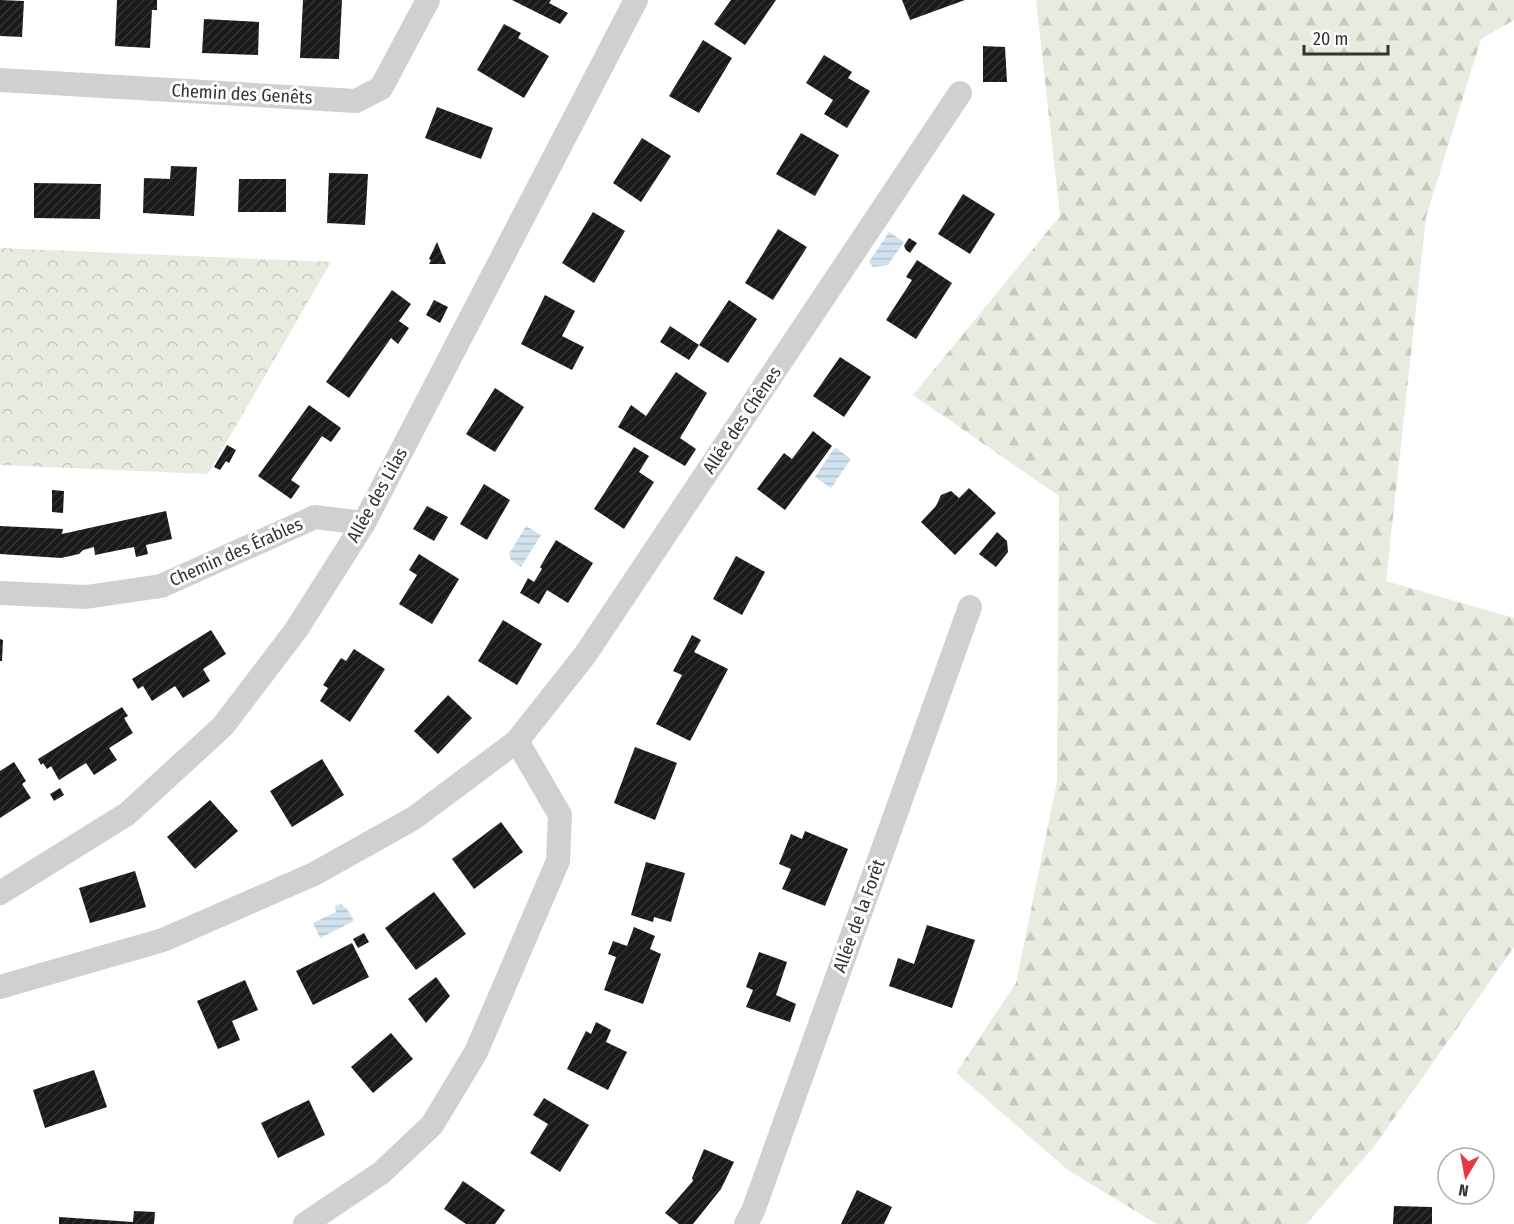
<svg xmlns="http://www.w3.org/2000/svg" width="1514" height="1224" font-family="'Fira Sans Condensed',sans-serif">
<defs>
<pattern id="forest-firs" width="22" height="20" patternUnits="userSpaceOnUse" patternTransform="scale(1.5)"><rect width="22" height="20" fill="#e6ecdf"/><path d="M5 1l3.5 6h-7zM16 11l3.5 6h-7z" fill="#c6cbc0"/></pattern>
<pattern id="park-crowns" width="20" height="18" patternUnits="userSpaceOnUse" patternTransform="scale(1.5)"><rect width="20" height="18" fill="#e6ecdf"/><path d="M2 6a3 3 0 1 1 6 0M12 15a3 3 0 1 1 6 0" fill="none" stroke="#c6cbc0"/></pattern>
<pattern id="water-rules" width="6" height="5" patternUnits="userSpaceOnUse" patternTransform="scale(1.5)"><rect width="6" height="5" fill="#cfe2ee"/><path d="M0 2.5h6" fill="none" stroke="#b2c2cd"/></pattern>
<pattern id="building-hatch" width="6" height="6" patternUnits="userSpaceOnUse" patternTransform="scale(1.5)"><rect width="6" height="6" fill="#1a1a1a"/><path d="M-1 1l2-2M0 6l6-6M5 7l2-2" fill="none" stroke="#333"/></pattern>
</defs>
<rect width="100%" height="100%" fill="#fff"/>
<polygon fill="url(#forest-firs)" points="1036,0 1514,0 1514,20 1481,39 1426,217 1386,581 1514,618 1514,947 1373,1148 1306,1224 1157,1224 1068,1170 956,1073 1016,983 1057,782 1059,496 913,395 1060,216"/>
<polygon fill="url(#park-crowns)" points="0,248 331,262 208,474 0,465"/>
<g fill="url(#water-rules)">
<polygon points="889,232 904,242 888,265 873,267 869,262"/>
<polygon points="835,447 851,459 831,488 815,477"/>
<polygon points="526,526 541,535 521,567 511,560 509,554"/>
<polygon points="341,904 345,908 346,907 354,921 320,938 313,923 336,912 335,906"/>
</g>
<g fill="url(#building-hatch)">
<polygon points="0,0 24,1 22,37 0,36"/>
<polygon points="117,0 157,0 157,10 152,10 150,48 115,46"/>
<polygon points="303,0 342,0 339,59 300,58"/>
<polygon points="512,0 551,0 549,3 568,13 560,24"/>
<polygon points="731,0 776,0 745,45 714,24"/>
<polygon points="902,0 965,0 910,20"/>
<polygon points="204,19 259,22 258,55 202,53"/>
<polygon points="504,24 521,33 518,38 549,56 524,98 477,70"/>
<polygon points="703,40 732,58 699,113 669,96"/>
<polygon points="983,46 1005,47 1007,82 983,82"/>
<polygon points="824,55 852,72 848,78 870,91 847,128 824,114 833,100 806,83"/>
<polygon points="437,107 493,128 481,159 425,138"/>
<polygon points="801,133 839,155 815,196 776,174"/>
<polygon points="642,138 671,156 641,202 613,183"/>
<polygon points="171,166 197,167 194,216 143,213 144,178 170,179"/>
<polygon points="329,173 368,174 365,225 327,223"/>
<polygon points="239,179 286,179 286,212 238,212"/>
<polygon points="34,183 101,184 100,219 34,218"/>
<polygon points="963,194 995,214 970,254 938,234"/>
<polygon points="593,212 625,231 594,283 562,263"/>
<polygon points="778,229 807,247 773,300 745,283"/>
<polygon points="909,238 917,243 910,253 906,250 904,246"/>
<polygon points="437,242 446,264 429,264 431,260 429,259"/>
<polygon points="917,260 952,283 916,339 886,320 912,280 906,277"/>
<polygon points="392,290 411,304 399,321 409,328 398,344 391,338 349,398 326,382"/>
<polygon points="545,295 575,311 562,336 584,347 572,370 521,344"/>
<polygon points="434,300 448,307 440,323 426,315"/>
<polygon points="729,300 757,319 728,363 699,345 689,360 660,342 670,326 699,345"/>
<polygon points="840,357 871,377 844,417 813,396"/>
<polygon points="676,372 707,393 680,438 696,449 685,466 618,427 631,405 646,416"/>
<polygon points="495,388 524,407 495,452 466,434"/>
<polygon points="309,405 341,428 331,442 322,436 291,480 300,486 291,499 258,476"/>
<polygon points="813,431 832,446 785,510 757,489 784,453 792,459"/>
<polygon points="227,445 236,450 229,463 226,461 220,470 214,467"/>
<polygon points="634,447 649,456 639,472 654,482 624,529 594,509"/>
<polygon points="484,484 510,500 487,540 460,524"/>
<polygon points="969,488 996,513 955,555 921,522 936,506 941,495 951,491 959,498"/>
<polygon points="52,490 64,491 63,513 52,512"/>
<polygon points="427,506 448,517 434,541 413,529"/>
<polygon points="166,511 172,539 146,545 148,554 136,557 134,547 95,555 94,547 83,550 79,554 61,558 0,554 0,526 63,529 62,534"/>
<polygon points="997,532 1007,541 1008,552 996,567 979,554"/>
<polygon points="556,540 593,563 568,603 547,590 539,604 520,593 528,578 534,582 542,569 540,567"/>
<polygon points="419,554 459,579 432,624 399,604 417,575 409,570"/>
<polygon points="736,556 765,572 742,615 713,599"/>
<polygon points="503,620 542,644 517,685 478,661"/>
<polygon points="211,630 226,654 203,669 210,681 183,698 175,686 152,701 143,686 138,689 132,679"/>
<polygon points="692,635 701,640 694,652 728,669 690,741 656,724 682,675 673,671"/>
<polygon points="0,639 3,640 2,661 0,661"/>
<polygon points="354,649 385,669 350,722 320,701 328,688 323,685 341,658 346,661"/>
<polygon points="448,695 472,718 438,754 414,731"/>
<polygon points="122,707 128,716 124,718 133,733 109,748 117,760 94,775 86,763 59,780 51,766 47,769 43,763 41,765 38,759"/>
<polygon points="635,747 677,763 655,820 614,803"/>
<polygon points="322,759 344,795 292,827 270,791"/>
<polygon points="14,762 26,781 22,784 31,798 0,818 0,771"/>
<polygon points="60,788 64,795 54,801 50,794"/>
<polygon points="210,800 238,831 195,869 167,837"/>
<polygon points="501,822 523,852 474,889 452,859"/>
<polygon points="805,831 848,849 825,906 782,889 791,869 779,864 791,834 802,839"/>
<polygon points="646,862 685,873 671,922 654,917 653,922 631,915"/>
<polygon points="135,871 146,907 90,923 79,888"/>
<polygon points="434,892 466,934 416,970 385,928"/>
<polygon points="927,925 975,940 952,1008 889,986 898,958 914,964"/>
<polygon points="634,927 655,936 650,949 661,954 643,1004 604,990 616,957 608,954 613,941 627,946"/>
<polygon points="364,933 369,942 358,948 353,939"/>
<polygon points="352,943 369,977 313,1005 296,971"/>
<polygon points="759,952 787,962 776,995 796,1004 790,1022 746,1007 753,990 746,987"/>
<polygon points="436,977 450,996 426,1023 408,999"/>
<polygon points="245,980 258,1010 232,1021 240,1040 218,1049 197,1001"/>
<polygon points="596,1022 611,1030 606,1042 627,1052 608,1090 567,1069 586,1031 591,1034"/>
<polygon points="391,1033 413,1059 373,1093 351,1067"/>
<polygon points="94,1070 107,1107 45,1128 33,1090"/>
<polygon points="544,1098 589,1125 560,1172 530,1153 548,1124 533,1115"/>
<polygon points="309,1100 325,1135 278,1158 261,1123"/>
<polygon points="704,1149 734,1162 721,1189 693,1224 679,1224 665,1213 693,1181 692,1178"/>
<polygon points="463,1181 505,1210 495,1224 466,1224 444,1209"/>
<polygon points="857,1190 892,1207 884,1224 841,1224"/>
<polygon points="1394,1206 1432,1207 1432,1224 1393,1224"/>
<polygon points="134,1211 155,1212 154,1224 59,1224 59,1217 133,1222"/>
</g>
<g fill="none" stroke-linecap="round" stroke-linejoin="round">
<g stroke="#d0d0d0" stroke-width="24">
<polyline points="0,80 356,101 381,88 428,0"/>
<polyline points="0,593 86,597 161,586 315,517 364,523"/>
<polyline points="0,893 127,814 223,726 296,630 364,523 636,0"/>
<polyline points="0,987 163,940 314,874 414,818 517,741 585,655 960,93"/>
<polyline points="305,1224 381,1173 432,1125 476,1052 558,861 560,815 517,741"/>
<polyline points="746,1224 753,1211 970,607"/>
</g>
</g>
<g text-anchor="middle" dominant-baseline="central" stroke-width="6" stroke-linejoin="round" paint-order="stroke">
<g font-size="18" fill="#333" stroke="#fff">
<text transform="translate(242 94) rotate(3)">Chemin des Genêts</text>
<text transform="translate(742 420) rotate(-56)">Allée des Chênes</text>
<text transform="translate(377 495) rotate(-61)">Allée des Lilas</text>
<text transform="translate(236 552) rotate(-24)">Chemin des Érables</text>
<text transform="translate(859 916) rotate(-70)">Allée de la Forêt</text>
</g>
</g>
<g transform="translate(1466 1176) rotate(190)"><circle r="28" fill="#ffffff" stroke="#adadad" stroke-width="1.5"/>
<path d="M0-4.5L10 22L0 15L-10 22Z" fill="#e63946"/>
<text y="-9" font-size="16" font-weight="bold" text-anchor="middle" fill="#333333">N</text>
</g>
<path d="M1304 45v9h84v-9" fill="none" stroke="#333333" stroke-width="3"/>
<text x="1313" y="45" font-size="18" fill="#333333" stroke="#ffffff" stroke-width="4.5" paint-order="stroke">20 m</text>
</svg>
